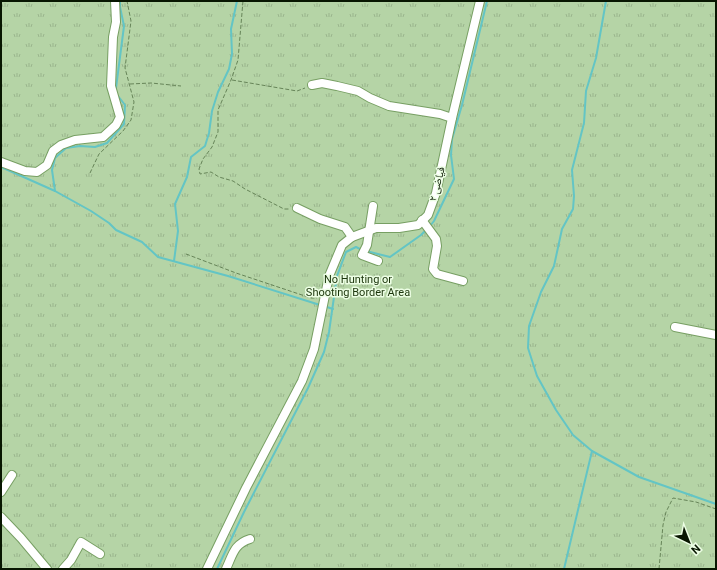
<svg xmlns="http://www.w3.org/2000/svg" width="717" height="570" font-family="Roboto,'Noto Naskh Arabic',sans-serif">
<defs>
<pattern id="grass-tufts" width="24" height="20" patternUnits="userSpaceOnUse"><rect width="24" height="20" fill="#b5d4a6"/><path d="M3 7l-1-3M5 7V3M7 7l1-3M15 17l-1-3M17 17v-4M19 17l1-3" fill="none" stroke="#9ab58d"/></pattern>
</defs>
<rect width="100%" height="100%" fill="#bae5a5"/>
<rect fill="url(#grass-tufts)" x="1" y="1" width="715" height="568"/>
<g fill="none" stroke-linecap="round" stroke-linejoin="round">
<g stroke="#63c5c5" stroke-width="2">
<polyline points="606,1 596,58 586,91 584,123 572,170 574,196 573,209 562,229 554,266 541,292 529,326 528,348 537,376 556,410 573,435 592,451 639,477 716,504"/>
<polyline points="116,88 124,26 120,7 120,1"/>
<polyline points="1,167 55,191 91,211 109,223 116,230 142,242 158,257 228,276 320,305"/>
<polyline points="55,191 52,170 55,158 66,148 80,146 95,147 107,143 124,124 125,105 118,96"/>
<polyline points="430,226 434,221 454,179 451,155 452,139 462,105 487,1"/>
<polyline points="366,251 390,257 421,235 427,229"/>
<polyline points="174,261 178,231 175,204 187,177 191,157 205,146 209,133 212,111 218,92 229,69 232,54 231,29 237,1"/>
<polyline points="324,306 333,309"/>
<polyline points="217,569 244,512 308,388 324,352 329,332 337,276 346,252 356,247 362,250"/>
<polyline points="564,569 592,451"/>
</g>
<g stroke="#779f63" stroke-width="10">
<g id="minor">
<polyline points="312,85 322,83 337,86 358,91 370,98 389,106 440,114 452,118"/>
<polyline points="1,162 25,171 37,172 47,165 53,151 61,145 75,140 103,137 116,125 120,117 111,86 113,37 116,22 115,1"/>
<polyline points="373,206 367,245 362,255 378,261"/>
<polyline points="297,208 320,219 345,227 352,237"/>
<polyline points="422,220 436,239 437,246 433,269 437,274 463,281"/>
<polyline points="675,327 716,335"/>
<polyline points="1,492 12,475"/>
<polyline points="1,517 21,538 47,569"/>
<polyline points="63,569 71,560 81,542 100,554"/>
<polyline points="207,569 246,488 302,381 314,349 329,276 342,245 352,237 376,228 399,228 418,225 428,215 436,193 452,118 480,1"/>
<path d="M 226,569 C 233,554 234,544 250,539"/>
</g>
</g>
<g stroke="#668458" stroke-width="1" stroke-dasharray="4 2" stroke-linecap="butt">
<polyline points="243,1 238,60 231,80 218,110 218,132 212,147 203,159 199,169 200,174 211,172 219,177 233,181 245,189 284,209 290,209"/>
<polyline points="232,80 297,91 305,88"/>
<polyline points="130,84 151,83 181,86"/>
<polyline points="90,173 99,154 123,131 131,120 134,102 125,68 131,21 127,1"/>
<polyline points="186,254 236,273 311,298 317,298"/>
<polyline points="659,569 663,525 666,512 673,498 696,502 716,509"/>
</g>
<use href="#minor" stroke="#fff" stroke-width="8"/>
</g>
<g text-anchor="middle" dominant-baseline="central" stroke-width="3" stroke-linejoin="round" paint-order="stroke">
<g font-size="11" fill="#081601" stroke="#ecfee4">
<text transform="translate(437 184) rotate(-75)">فیاضی ۲</text>
</g>
<g font-size="11" fill="#1b350b" stroke="#ecfee4">
<text x="358" y="279">No Hunting or<tspan x="358" dy="13">Shooting Border Area</tspan></text>
</g>
</g>
<rect width="717" height="570" fill="none" stroke="#081601" stroke-width="4"/>
<g transform="translate(689 542) rotate(137)" stroke="#ecfee4" stroke-width="3" paint-order="stroke">
<path d="M0-3L7 15L0 10L-7 15Z" fill="#081601"/>
<text y="-6" font-size="11" font-weight="bold" text-anchor="middle" fill="#081601">N</text>
</g>
</svg>
